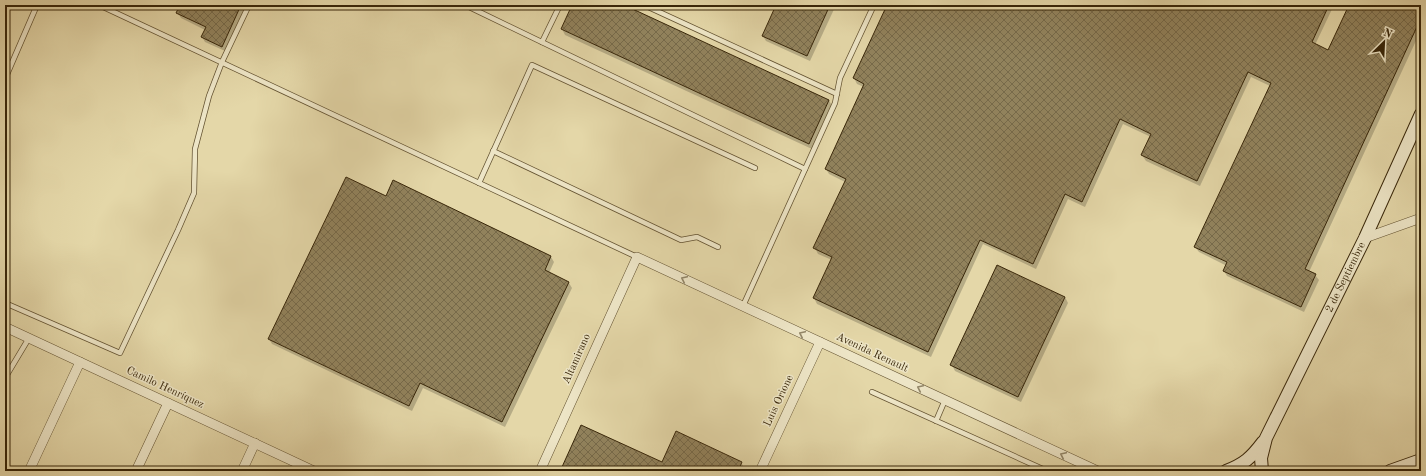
<svg xmlns="http://www.w3.org/2000/svg" width="1426" height="476" font-family="'Old Standard TT',serif">
<defs>
<pattern id="building-cross-hatch" width="8" height="8" patternUnits="userSpaceOnUse"><rect width="8" height="8" fill="#91825c"/><path d="M0 0l8 8M0 8l8-8" fill="none" stroke="#776a4a"/></pattern>
</defs>
<rect width="100%" height="100%" fill="#e4d7a8"/>
<filter id="stains"><feTurbulence type="fractalNoise" baseFrequency=".005" numOctaves="4"/><feColorMatrix values="0 0 0 0 .2 0 0 0 0 .09 0 0 0 0 .02 0 0 0 .5 -.17"/></filter>
<radialGradient id="worn" r=".72"><stop offset=".6" stop-color="#630" stop-opacity="0"/><stop offset="1" stop-color="#630" stop-opacity=".3"/></radialGradient>
<g fill="#0003">
<polygon points="181,5 246,5 225,51 205,42 202,37 205,30 181,18 178,13"/>
<polygon points="573,5 622,5 829,100 832,106 812,149 565,35 562,29"/>
<polygon points="679,5 687,5 685,8"/>
<polygon points="777,5 836,5 810,61 766,41 763,36"/>
<polygon points="888,5 1334,5 1315,45 1329,51 1350,5 1421,5 1421,30 1309,272 1315,275 1319,280 1304,312 1227,276 1224,271 1227,266 1199,252 1195,247 1270,86 1251,77 1200,186 1146,161 1142,155 1151,137 1123,124 1085,207 1068,199 1036,269 983,244 931,357 817,304 814,298 832,260 818,254 815,248 845,182 829,174 826,169 864,87 857,84 854,78"/>
<polygon points="393,182 551,257 554,262 549,273 569,283 572,288 505,427 423,388 412,411 272,344 269,339 386,197"/>
<polygon points="1065,297 1068,303 1021,402 955,371 952,365"/>
<polygon points="741,462 744,468 743,471 565,471 563,467 662,463"/>
</g>
<g fill="url(#building-cross-hatch)" stroke="#382609">
<polygon points="180,5 241,5 222,47 201,37 206,27 176,13"/>
<polygon points="572,5 624,5 829,100 809,144 561,29"/>
<polygon points="776,5 830,5 807,56 762,36"/>
<polygon points="887,5 1329,5 1312,42 1328,50 1349,5 1421,5 1421,18 1305,269 1316,274 1301,307 1223,271 1227,262 1194,247 1271,83 1248,72 1197,181 1141,155 1151,134 1120,119 1082,202 1065,194 1033,264 980,240 928,352 813,298 832,257 813,248 846,179 825,169 864,84 853,78"/>
<polygon points="346,177 386,196 393,180 551,256 545,270 569,282 502,422 420,383 409,406 268,339"/>
<polygon points="997,265 1065,297 1018,397 950,365"/>
<polygon points="581,425 662,462 676,431 742,462 738,471 571,471 562,467"/>
</g>
<g fill="none" stroke-linecap="round" stroke-linejoin="round">
<g stroke="#635231" stroke-width="6">
<g id="lane">
<polyline points="99,5 637,257"/>
<polyline points="465,5 805,169"/>
<polyline points="644,5 837,94"/>
<polyline points="542,42 560,5"/>
<polyline points="5,79 37,5"/>
<polyline points="493,151 681,240 697,237 718,247"/>
<polyline points="479,183 532,65 755,168"/>
<polyline points="5,303 120,353 178,230 194,193 195,149 209,96 222,62 249,5"/>
<polyline points="743,306 835,103 840,78 874,5"/>
<polyline points="5,378 29,338"/>
<polyline points="872,392 1045,470"/>
<polyline points="936,421 945,400"/>
</g>
</g>
<g stroke="#635231" stroke-width="10">
<g id="street">
<polyline points="1365,238 1421,218"/>
<polyline points="5,327 314,471"/>
<polyline points="29,471 80,362"/>
<polyline points="136,471 168,403"/>
<polyline points="242,471 255,443"/>
<polyline points="540,471 637,257 1098,471"/>
<polyline points="760,471 820,342"/>
</g>
</g>
<g stroke="#382609" stroke-width="14">
<g id="secondary">
<path d="M 1226,471 C 1244,464 1251,458 1263,442"/>
<path id="s1" d="M 1262,471 L 1261,458 L 1266,438 L 1365,238 L 1421,114"/>
<polyline points="1390,471 1421,460"/>
</g>
</g>
<use href="#lane" stroke="#ede5c6" stroke-width="4.5"/>
<use href="#street" stroke="#ede5c6" stroke-width="9"/>
<use href="#secondary" stroke="#ede5c6" stroke-width="12"/>
</g>
<defs><path id="oneway-chevron" d="M-2-3.5L2.5 0L-2 3.5" fill="none" stroke-width="1.6" stroke-linecap="round" stroke-linejoin="round"/></defs>
<g stroke="#928668">
<use href="#oneway-chevron" transform="translate(684 279) rotate(-155)"/>
<use href="#oneway-chevron" transform="translate(802 334) rotate(-155)"/>
<use href="#oneway-chevron" transform="translate(920 388) rotate(-155)"/>
<use href="#oneway-chevron" transform="translate(1063 455) rotate(-155)"/>
</g>
<g text-anchor="middle" dominant-baseline="central" stroke-width="3" stroke-linejoin="round" paint-order="stroke">
<g font-size="11" fill="#382609" stroke="#ede5c6">
<text stroke="none"><textPath href="#s1" startOffset="213">2 de Septiembre</textPath></text>
<text transform="translate(872 353) rotate(25)">Avenida Renault</text>
<text transform="translate(577 359) rotate(-66)">Altamirano</text>
<text transform="translate(165 388) rotate(25)">Camilo Henríquez</text>
<text transform="translate(779 401) rotate(-65)">Luis Orione</text>
</g>
</g>
<rect width="1426" height="476" fill="none" stroke="#e4d7a8" stroke-width="20"/>
<rect x="6" y="6" width="1414" height="464" fill="none" stroke="#382609" stroke-width="2"/>
<rect x="10" y="10" width="1406" height="456" fill="none" stroke="#382609"/>
<g transform="translate(1384 42) rotate(24)" stroke="#ede5c6" stroke-width="3" paint-order="stroke">
<path d="M0-3L7 15L0 10L-7 15Z" fill="#382609"/>
<text y="-6" font-size="11" font-weight="bold" text-anchor="middle" fill="#382609">N</text>
</g>
<rect width="100%" height="100%" filter="url(#stains)"/>
<rect width="100%" height="100%" fill="url(#worn)"/>
</svg>
